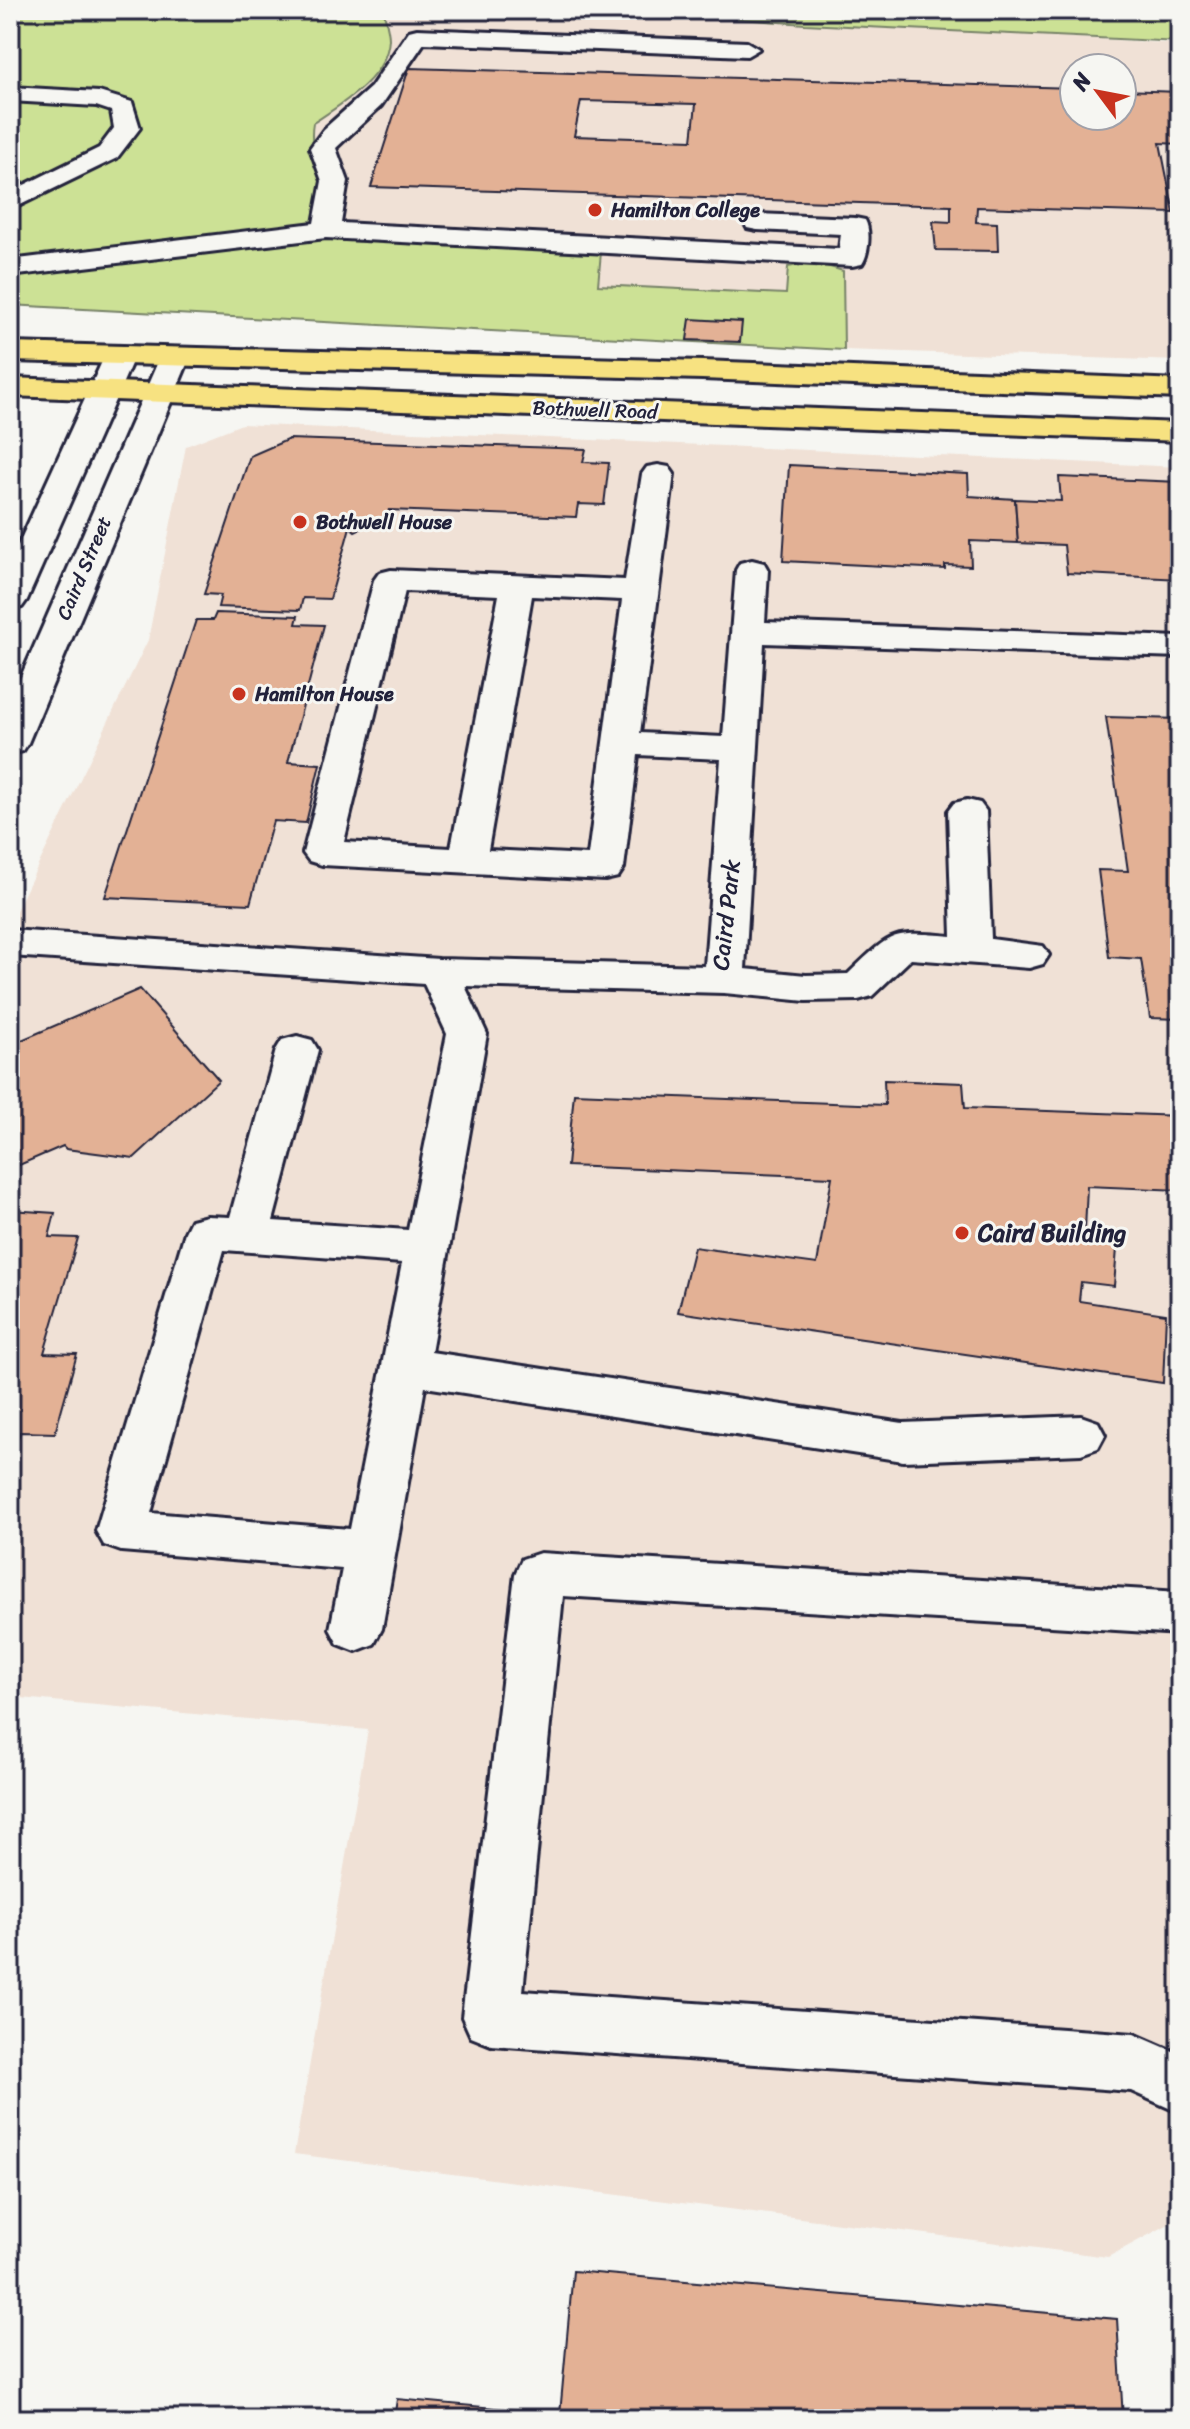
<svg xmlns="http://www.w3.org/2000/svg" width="1190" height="2429" font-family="Sriracha,sans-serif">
<rect width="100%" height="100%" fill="#f6f6f2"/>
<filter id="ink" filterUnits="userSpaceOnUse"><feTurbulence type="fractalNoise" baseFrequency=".0125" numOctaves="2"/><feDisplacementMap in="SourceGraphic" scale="16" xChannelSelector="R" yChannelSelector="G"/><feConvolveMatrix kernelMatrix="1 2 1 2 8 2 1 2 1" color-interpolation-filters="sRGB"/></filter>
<g filter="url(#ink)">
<g fill="#f0e1d6" fill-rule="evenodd">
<path d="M 10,10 L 384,13 L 621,10 L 1180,44 L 1180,361 L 844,350 L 10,305 ZM 1074,68 L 1122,68 L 1122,116 L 1074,116 Z"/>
<polygon points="242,424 1180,467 1180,2218 1108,2257 294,2154 368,1730 10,1697 10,923 148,640 186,446"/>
</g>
<g fill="#cce195" stroke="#778268" stroke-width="2">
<path d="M 10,10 L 417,10 L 384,13 C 386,21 389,31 389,39 C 387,78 342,104 313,123 C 307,156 330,178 322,218 L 336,240 L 601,252 L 598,285 L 786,294 L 788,267 L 814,262 L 843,271 L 844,350 L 10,305 Z"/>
<polygon points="621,10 1180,10 1180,42 805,24"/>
</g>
<g fill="#e3b195" stroke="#22223b" stroke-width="2" fill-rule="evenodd">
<path d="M 409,68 L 1074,88 L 1074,116 L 1122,116 L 1122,90 L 1180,92 L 1180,144 L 1160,143 L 1174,213 L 977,207 L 976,222 L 997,223 L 998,251 L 936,250 L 933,221 L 951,222 L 951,206 L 371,187 ZM 581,101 L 696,104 L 692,140 L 574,136 Z"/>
<polygon points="690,319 742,322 740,342 687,340"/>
<polygon points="289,439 586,449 583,462 609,463 604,505 578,504 576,517 388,510 393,513 355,531 350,527 330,599 303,598 300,610 218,607 221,595 204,594 250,456"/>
<polygon points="789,465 968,474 969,496 1015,499 1018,543 970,541 971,566 945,565 945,569 783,561"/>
<polygon points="1059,477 1180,482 1180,579 1067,573 1064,545 1018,543 1015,499 1061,501"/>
<polygon points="216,613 298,616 296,624 324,625 288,762 320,764 306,823 273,821 250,904 105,897 196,620 213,620"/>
<polygon points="1106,717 1180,719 1180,1019 1150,1018 1141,959 1109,957 1098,870 1128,871"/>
<polygon points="140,989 219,1080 134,1158 66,1149 63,1146 10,1169 10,1045"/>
<polygon points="884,1080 963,1083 965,1108 1180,1116 1180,1190 1087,1186 1085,1231 1118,1236 1114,1286 1081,1282 1079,1301 1166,1314 1163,1383 678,1312 694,1247 817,1264 832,1177 567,1166 574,1093 885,1105"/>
<polygon points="10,1210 55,1213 49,1237 78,1238 44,1353 77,1354 55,1433 20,1432 10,1463"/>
<polygon points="573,2271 1117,2319 1123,2419 394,2419 397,2399 560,2414"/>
</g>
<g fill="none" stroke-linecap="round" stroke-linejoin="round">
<g stroke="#22223b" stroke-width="6">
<g id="minor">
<path d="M 417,29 L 747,42 L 759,49 L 747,56 L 424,43 L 381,106 L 336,148 L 348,181 L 341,223 L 839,249 L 841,234 L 757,230 L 747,228 L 744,222 L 747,216 L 757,214 L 855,218 L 865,220 C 871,230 869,254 862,264 L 852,266 L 326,238 L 10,276 L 10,260 L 314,223 L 322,181 L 310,148 L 324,129 L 371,87 L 409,31 Z"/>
<polygon points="10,87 99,92 132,102 140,128 117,158 10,210 10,192 99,148 114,128 111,111 96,106 10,101"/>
<polygon points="120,346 130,349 135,355 27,600 22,607 10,610 10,563 105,355 110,349"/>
<polygon points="175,348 185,351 190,357 28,743 23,751 10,754 10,702 160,357 165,351"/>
<path d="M 658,465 L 669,467 L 674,474 L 640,733 L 723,737 L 736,570 L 740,563 L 752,560 L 764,563 L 768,570 L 765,622 L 1180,637 L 1180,657 L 764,643 L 745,969 L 806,975 L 848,974 C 893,931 890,931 952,936 L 948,811 L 954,803 L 967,800 L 980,803 L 986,811 L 991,939 L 1043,946 L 1049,955 L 1043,964 L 1029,968 L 911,959 L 872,996 L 858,1000 L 806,1001 L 724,993 L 465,986 L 487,1034 L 431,1352 L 903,1423 L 1081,1416 L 1098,1422 L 1105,1435 L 1098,1448 L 1081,1454 L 903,1461 L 425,1387 L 382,1629 L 374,1644 L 356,1651 L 338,1644 L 330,1629 L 342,1569 L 121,1551 L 104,1545 L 96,1531 L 185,1232 L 191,1220 L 207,1216 L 230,1217 L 276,1050 L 282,1040 L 297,1036 L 312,1040 L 318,1050 L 273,1221 L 408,1230 L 447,1034 L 424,984 L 10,956 L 10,930 L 439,959 L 705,966 L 721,759 L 638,755 L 624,868 L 618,877 L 605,880 L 322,865 L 309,861 L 303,853 L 374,580 L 379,573 L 391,570 L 625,580 L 642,474 L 647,467 ZM 405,591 L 499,595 L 451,848 L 344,842 ZM 532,596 L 622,600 L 588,855 L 488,850 ZM 224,1250 L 402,1263 L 350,1529 L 151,1513 Z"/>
<polygon points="540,1553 1180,1592 1180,1634 563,1596 523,1991 1134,2034 1180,2054 1180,2113 1131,2091 491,2045 471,2037 462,2017 515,1574 522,1559"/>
</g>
</g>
<g stroke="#22223b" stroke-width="6">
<g id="major">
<polygon points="10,343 702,361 1180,380 1180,398 702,379 10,361"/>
<polygon points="10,378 1180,423 1180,441 10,396"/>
</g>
</g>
<use href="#minor" fill="#f6f6f2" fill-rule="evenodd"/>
<use href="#major" fill="#f7e281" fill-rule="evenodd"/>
</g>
</g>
<g fill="#c8321e" stroke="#f6f6f2" stroke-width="3">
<circle cx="595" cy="210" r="8"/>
<circle cx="300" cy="522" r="8"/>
<circle cx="239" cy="694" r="8"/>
<circle cx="962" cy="1233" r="8"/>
</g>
<g text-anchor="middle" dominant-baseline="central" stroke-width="6" stroke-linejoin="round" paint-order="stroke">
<g font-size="20" font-weight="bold" fill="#22223b" stroke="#f6f6f2" text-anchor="start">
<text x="611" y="210">Hamilton College</text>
<text x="316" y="522">Bothwell House</text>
<text x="255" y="694">Hamilton House</text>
</g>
<g font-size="20" fill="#22223b" stroke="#f6f6f2">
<text transform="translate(595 410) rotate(2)">Bothwell Road</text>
<text transform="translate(84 568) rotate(-67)">Caird Street</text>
</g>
<g font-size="24" fill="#22223b" stroke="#f6f6f2">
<text transform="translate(726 915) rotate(-84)">Caird Park</text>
</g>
<g font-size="24" font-weight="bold" fill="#22223b" stroke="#f6f6f2" text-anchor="start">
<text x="978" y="1233">Caird Building</text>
</g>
</g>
<rect width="1190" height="2429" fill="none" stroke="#f6f6f2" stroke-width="40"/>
<rect x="20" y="20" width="1150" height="2389" fill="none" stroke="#22223b" stroke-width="3" filter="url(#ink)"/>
<g transform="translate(1098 92) rotate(302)"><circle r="38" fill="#f6f6f2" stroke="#a1a1a9" stroke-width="2"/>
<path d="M0-6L14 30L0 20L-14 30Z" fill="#c8321e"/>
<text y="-12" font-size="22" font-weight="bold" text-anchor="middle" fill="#22223b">N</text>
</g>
</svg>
